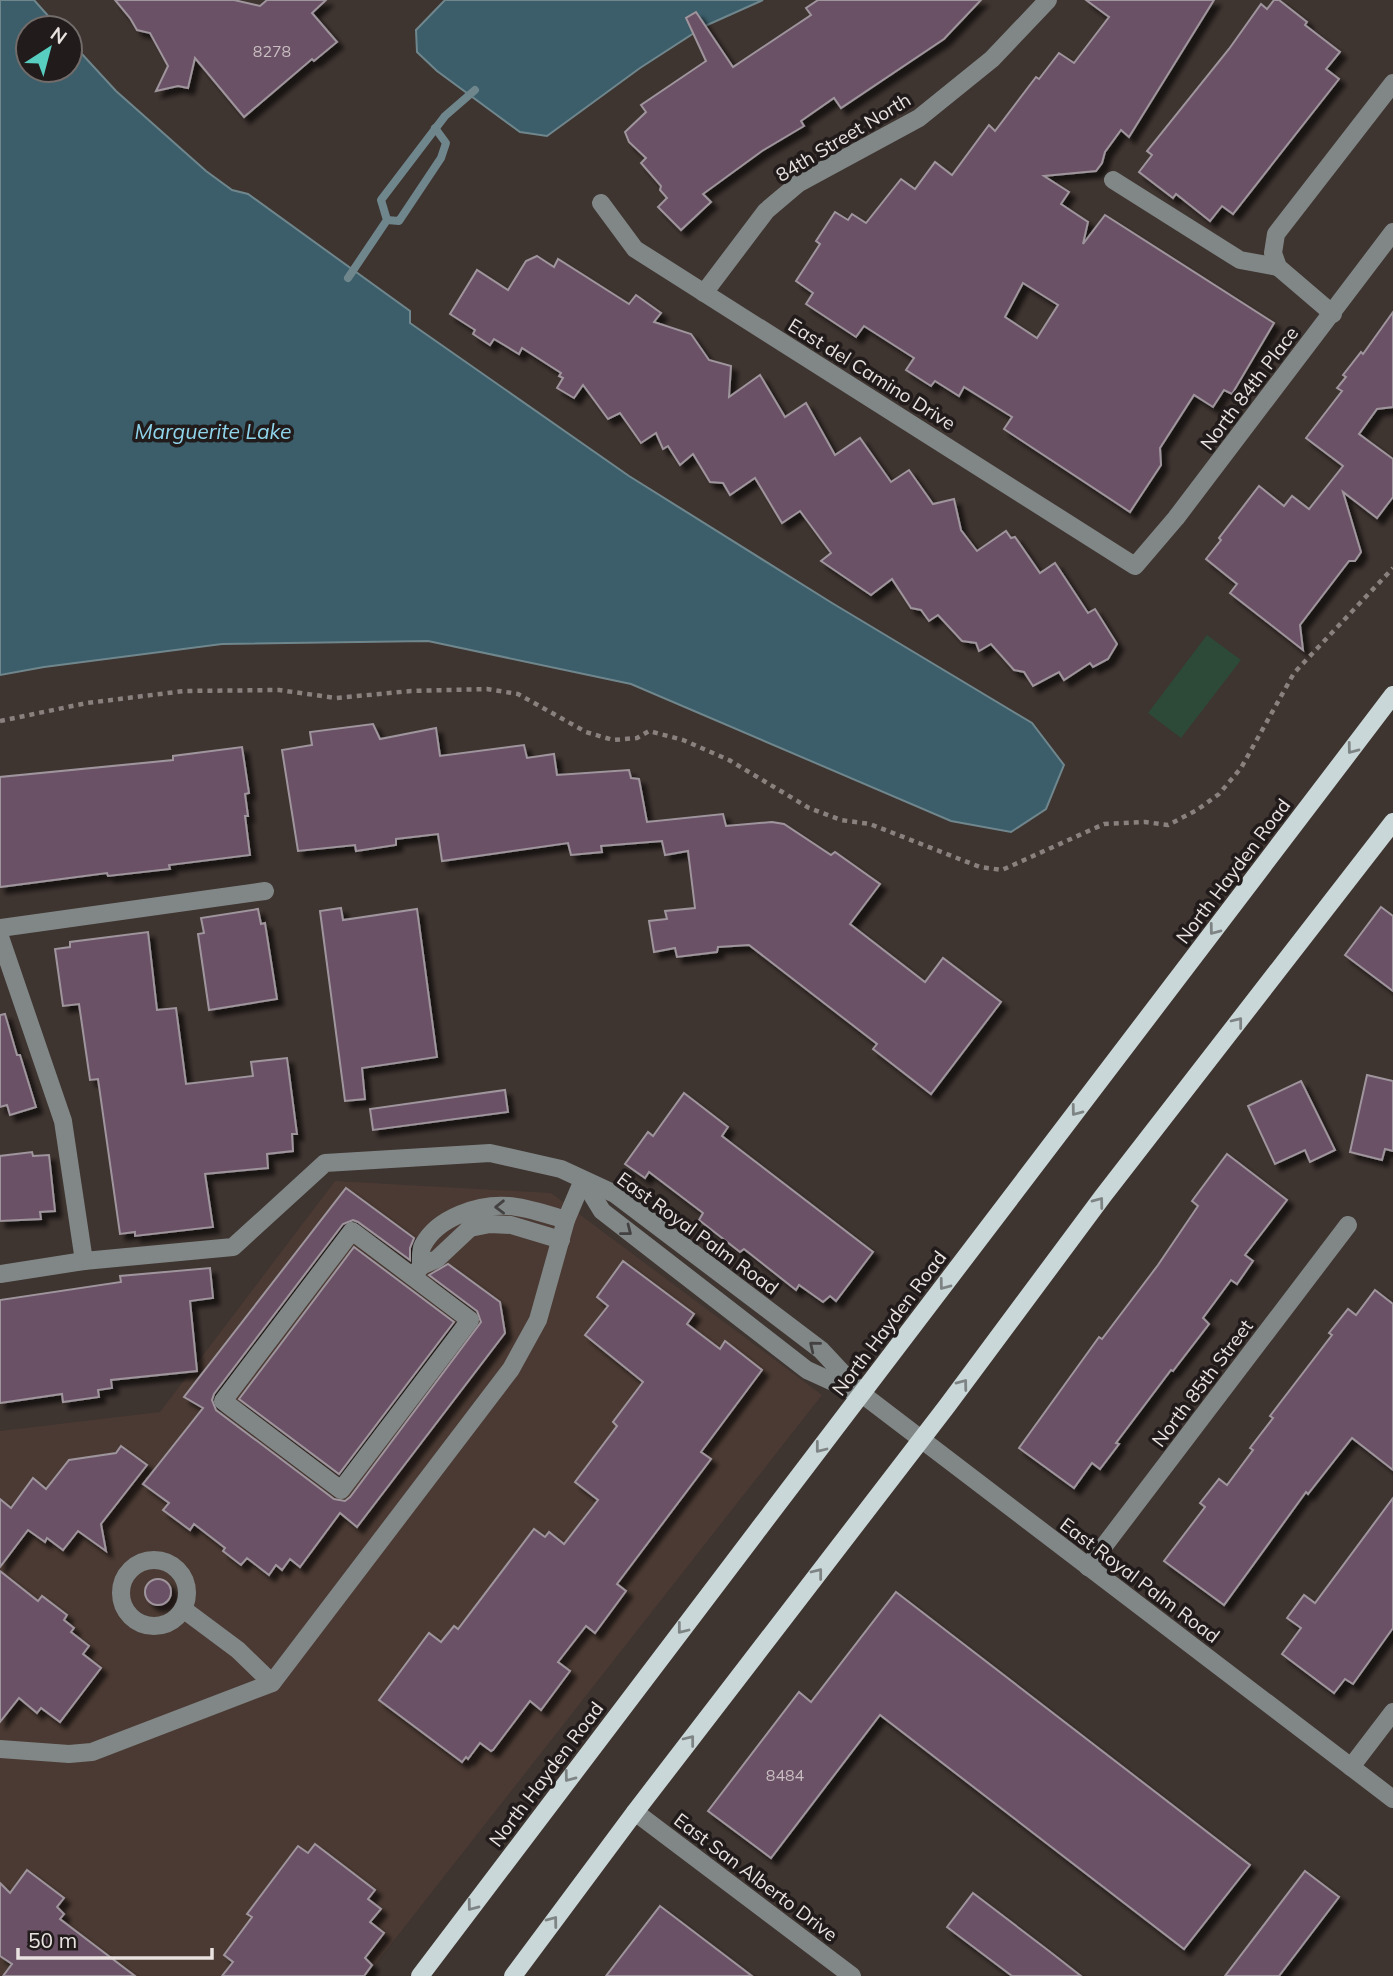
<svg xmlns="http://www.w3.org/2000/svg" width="1393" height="1976" font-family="Mulish,sans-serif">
<defs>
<filter id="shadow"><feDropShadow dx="6" dy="6" stdDeviation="2" flood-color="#0009"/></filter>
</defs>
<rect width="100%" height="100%" fill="#3e3430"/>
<polygon fill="#4b3a33" points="335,1181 551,1193 822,1395 366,1976 0,1976 0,1431 160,1412"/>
<polygon fill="#2d4938" points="1207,635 1241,660 1181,738 1148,713"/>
<g fill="#3b5e6a" stroke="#6f868d" stroke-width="2">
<polygon points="0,0 34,0 59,28 28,28 28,70 70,70 70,41 116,91 206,171 232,190 248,194 410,311 410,323 629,476 832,603 1032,723 1064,765 1046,809 1011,832 951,821 631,684 428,641 222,644 44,667 0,675"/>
<polygon points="445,0 763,0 705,26 640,68 547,136 520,132 437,71 417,52 416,30"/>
</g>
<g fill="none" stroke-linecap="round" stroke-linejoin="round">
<g stroke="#6f868d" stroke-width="8">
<polyline points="387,220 399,221 441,158 446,143 435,128"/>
<polyline points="348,278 387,220 381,200 445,116 475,90"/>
</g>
</g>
<g fill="#6a5165" stroke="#9f959d" stroke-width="2" fill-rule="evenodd" filter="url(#shadow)">
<polygon points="115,0 234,0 260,6 267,0 326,0 312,13 337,42 314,61 312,59 244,117 195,58 188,88 178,86 156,91 168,66 150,33 137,30 130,18"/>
<polygon points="818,0 981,0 944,39 841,108 834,98 801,121 804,126 762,151 703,194 711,202 681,230 658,207 667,198 660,190 661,186 641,163 646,158 629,142 625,132 646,112 641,105 706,61 686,18 696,12 733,67 811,15 806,8"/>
<path d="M 1086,0 L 1214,0 L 1129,137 L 1121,130 L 1105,152 L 1102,163 L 1096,171 L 1044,176 L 1069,192 L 1061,204 L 1088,222 L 1083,244 L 1105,215 L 1274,323 L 1232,394 L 1224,390 L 1213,407 L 1194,395 L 1160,448 L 1161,465 L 1130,512 L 1004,429 L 1012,417 L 964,387 L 959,396 L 935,381 L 931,386 L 906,370 L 914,358 L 864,326 L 856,337 L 806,304 L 813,293 L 796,281 L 820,244 L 816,241 L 835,212 L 848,220 L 852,214 L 866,223 L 901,179 L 915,189 L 935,162 L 952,175 L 989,125 L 995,131 L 1036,77 L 1039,79 L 1059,53 L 1074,63 L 1109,17 ZM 1023,283 L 1058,305 L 1037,338 L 1005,317 Z"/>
<polygon points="1274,0 1279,0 1307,22 1305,25 1340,52 1326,69 1339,79 1233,214 1222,206 1210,221 1176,194 1173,198 1139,172 1152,155 1147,151 1229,49 1261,4 1267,9"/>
<polygon points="537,256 554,267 558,259 629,304 636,295 661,313 654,322 691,334 709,360 731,366 729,397 760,375 785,417 806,403 835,455 860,438 891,482 909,470 933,504 954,499 961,530 977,551 1006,531 1011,538 1015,537 1040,573 1055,563 1088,613 1095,609 1117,644 1108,659 1093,667 1090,663 1064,680 1059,672 1033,686 1024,672 1014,670 991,644 979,651 976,643 962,641 938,615 929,621 921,610 911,608 892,579 871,595 821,561 831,553 800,511 782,523 755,478 730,495 723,483 710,482 693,454 680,465 668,446 663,449 656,433 641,443 620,413 608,419 583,385 574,398 557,388 563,378 559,376 561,373 522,348 519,354 494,339 490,345 473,334 475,330 450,314 477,270 508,290 526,261"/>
<polygon points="1393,312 1393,407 1377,409 1359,434 1393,459 1393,497 1377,518 1343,492 1361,552 1355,561 1349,561 1300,625 1303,650 1230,593 1237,584 1206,559 1221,540 1219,538 1259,486 1284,506 1292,496 1309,509 1343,466 1306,438 1342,391 1337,388 1346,377 1343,375 1361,352 1363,354"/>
<polygon points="373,724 380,739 436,728 440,756 524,745 527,758 554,754 557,775 629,770 631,778 639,779 647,822 723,814 726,826 772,822 784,824 831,855 835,852 880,884 850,924 925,982 943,958 1001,1002 931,1094 873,1049 877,1044 749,945 718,947 717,952 677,957 675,948 654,952 649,921 667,919 665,911 695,908 688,851 665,855 662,841 601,846 602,852 571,855 568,843 442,861 438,834 396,839 396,845 356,851 355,845 298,851 282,750 312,745 310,732"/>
<polygon points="242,747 249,793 245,794 248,816 245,816 250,855 169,865 170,869 108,876 107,873 0,887 0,777 173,760 173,756"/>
<polygon points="1381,907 1393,916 1393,991 1345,955"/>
<polygon points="341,908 343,920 417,909 437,1057 362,1068 365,1099 345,1101 320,911"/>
<polygon points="258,909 261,924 265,923 277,999 209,1010 198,934 204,933 201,918"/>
<polygon points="148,932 157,1010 176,1008 186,1084 253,1076 251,1062 287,1058 297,1134 292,1134 293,1151 267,1154 268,1168 205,1174 213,1227 135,1236 135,1232 120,1234 98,1079 90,1080 79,1004 63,1006 55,949 70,947 70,942"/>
<polygon points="5,1014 17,1055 20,1055 36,1107 10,1115 7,1105 0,1107 0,1015"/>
<polygon points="1367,1075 1393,1081 1393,1151 1385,1149 1382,1160 1350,1152"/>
<polygon points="1301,1081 1335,1150 1310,1162 1305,1150 1275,1164 1248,1106"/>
<polygon points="505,1090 508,1112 373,1130 370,1109"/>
<polygon points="684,1093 728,1127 722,1136 873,1252 836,1301 830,1296 823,1302 799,1285 796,1290 744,1249 740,1252 699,1220 703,1213 649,1172 645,1178 625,1164 648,1132 653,1136"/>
<polygon points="32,1152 33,1156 49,1155 55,1211 40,1212 41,1219 0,1221 0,1156"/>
<polygon points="1227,1154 1287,1200 1245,1255 1253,1261 1237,1284 1231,1280 1203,1318 1209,1324 1173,1371 1171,1370 1116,1443 1119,1444 1100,1469 1092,1463 1074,1488 1019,1448 1099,1337 1102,1339 1158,1265 1198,1206 1192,1201"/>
<polygon points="346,1188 414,1238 410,1248 410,1260 358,1222 353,1220 343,1224 214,1394 212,1400 216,1410 334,1499 345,1501 350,1497 481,1322 477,1311 429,1275 448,1264 500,1302 505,1333 357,1527 340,1513 300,1567 290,1559 282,1570 276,1565 269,1575 247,1558 241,1565 223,1551 225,1548 194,1524 190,1530 163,1510 169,1503 143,1484 203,1408 184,1397"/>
<polygon points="354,1247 454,1322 339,1474 239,1399"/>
<polygon points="623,1261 694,1314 687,1324 720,1349 725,1341 762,1370 701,1452 711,1459 617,1584 626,1591 595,1633 586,1626 558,1662 570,1671 541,1710 530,1701 493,1750 491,1751 480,1743 468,1759 466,1757 462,1762 379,1700 429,1633 441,1642 454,1626 458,1629 534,1529 545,1537 549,1532 564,1544 598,1500 575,1482 617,1426 613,1422 643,1382 585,1335 608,1306 597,1297"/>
<polygon points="210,1268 213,1298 190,1301 197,1371 111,1380 112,1388 98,1390 99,1397 63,1402 62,1394 0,1403 0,1300 121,1282 120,1276"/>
<polygon points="1375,1290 1393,1304 1393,1470 1352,1438 1308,1494 1306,1492 1224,1605 1164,1561 1205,1507 1200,1503 1219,1479 1227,1485 1253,1450 1250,1448 1273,1418 1270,1416 1332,1335 1329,1333 1348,1309 1356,1315"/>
<polygon points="121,1446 147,1465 101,1524 106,1551 78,1531 63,1550 47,1538 45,1542 28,1530 0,1567 0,1499 11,1508 33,1478 46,1489 69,1460 116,1453"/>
<polygon points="1393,1498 1393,1628 1353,1684 1345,1679 1334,1693 1282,1654 1301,1628 1287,1618 1304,1595 1315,1603"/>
<polygon points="0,1571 38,1601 42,1596 67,1615 64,1620 74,1628 71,1632 89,1646 83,1654 101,1668 60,1722 41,1708 37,1713 19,1698 0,1722"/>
<circle cx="158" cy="1592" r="13"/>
<polygon points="896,1592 1250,1865 1184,1949 880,1715 771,1858 708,1811 799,1692 811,1702"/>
<polygon points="315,1844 375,1890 368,1899 381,1909 370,1922 384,1933 365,1958 372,1965 364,1976 222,1976 233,1962 224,1955 252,1917 247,1914 298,1846 308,1853"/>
<polygon points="27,1870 64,1898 57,1907 64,1914 60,1919 135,1976 3,1976 12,1964 0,1956 0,1883 10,1893"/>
<polygon points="1305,1871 1339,1897 1279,1976 1225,1976"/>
<polygon points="973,1893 1049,1951 1081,1976 1012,1976 947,1927"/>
<polygon points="660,1906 752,1976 606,1976"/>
</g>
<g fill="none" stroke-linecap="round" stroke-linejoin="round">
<polyline stroke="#89817d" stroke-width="4.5" stroke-dasharray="5 5" stroke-linecap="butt" points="0,721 87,703 184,691 279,690 336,698 411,691 487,689 518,694 586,732 613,740 637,738 649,731 683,740 729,760 809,808 841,820 870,824 980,867 1002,870 1104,824 1145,822 1168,825 1197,810 1219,794 1241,768 1294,673 1393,568"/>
<g stroke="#818787" stroke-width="18">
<polyline points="1113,180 1240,260 1278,267"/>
<polyline points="601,203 635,249 1135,566 1176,518 1393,232"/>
<polyline points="704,293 766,211 799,183 919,118 992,59 1048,0"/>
<polyline points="1333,314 1278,267 1273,253 1276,234 1393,83"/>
<polyline points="0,928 265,891"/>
<polyline points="0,937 63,1121 84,1261"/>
<polyline points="583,1180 602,1211 807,1370 853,1391"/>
<path d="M 561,1240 L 511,1225 L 490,1224 L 470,1228 L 437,1259 L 421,1266 C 421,1259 420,1250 423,1245 C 438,1217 479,1204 508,1206 C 527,1207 548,1215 566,1220"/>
<polyline points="0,1274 84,1261 233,1247 325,1163 490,1153 561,1169 615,1194 821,1350 862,1394 1393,1799"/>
<polyline points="413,1277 352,1231 223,1401 341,1490 470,1320 413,1277 421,1266"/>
<circle cx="154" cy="1593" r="33"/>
<polyline points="1088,1567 1348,1225"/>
<polyline points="183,1609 238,1650 272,1683"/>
<polyline points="0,1749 69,1754 92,1752 272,1683 511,1369 538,1320 566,1220 583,1180"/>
<polyline points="1351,1767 1393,1712"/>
<polyline points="635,1812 852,1976"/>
</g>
<g stroke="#cad7d8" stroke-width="18">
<path d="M 420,1976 C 743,1548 1069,1122 1393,695"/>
<polyline points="513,1976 635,1812 947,1406 1103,1196 1393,822"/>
</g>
</g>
<defs><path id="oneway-chevron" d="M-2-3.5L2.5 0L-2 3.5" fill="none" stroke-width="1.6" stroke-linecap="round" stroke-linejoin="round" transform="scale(1.75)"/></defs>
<g stroke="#7e8383">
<use href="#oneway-chevron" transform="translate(1352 749) rotate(127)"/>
<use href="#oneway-chevron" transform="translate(1214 930) rotate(127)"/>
<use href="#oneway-chevron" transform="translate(1238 1022) rotate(-52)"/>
<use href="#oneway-chevron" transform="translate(1076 1111) rotate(127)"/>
<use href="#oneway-chevron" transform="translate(1099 1202) rotate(-53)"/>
<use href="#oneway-chevron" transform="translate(944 1285) rotate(127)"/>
<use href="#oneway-chevron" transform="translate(963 1384) rotate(-53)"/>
<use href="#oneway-chevron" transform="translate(820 1448) rotate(128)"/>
<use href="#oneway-chevron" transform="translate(818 1573) rotate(-52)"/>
<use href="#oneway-chevron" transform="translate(682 1629) rotate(128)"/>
<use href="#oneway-chevron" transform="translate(690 1740) rotate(-52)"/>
<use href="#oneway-chevron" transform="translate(569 1777) rotate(127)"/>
<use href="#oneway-chevron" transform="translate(472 1906) rotate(127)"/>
<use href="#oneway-chevron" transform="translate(553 1921) rotate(-53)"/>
</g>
<g stroke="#434141">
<use href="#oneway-chevron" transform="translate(500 1207) rotate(179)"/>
<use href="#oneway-chevron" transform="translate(627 1231) rotate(38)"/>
<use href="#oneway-chevron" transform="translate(814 1346) rotate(-141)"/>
</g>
<g text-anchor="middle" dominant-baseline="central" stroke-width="7" stroke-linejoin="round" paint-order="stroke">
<g font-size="16" fill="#c9bec1">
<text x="272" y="51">8278</text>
<text x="785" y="1775">8484</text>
</g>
<g font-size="19" fill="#e9e2e0" stroke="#211c1b">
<text transform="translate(843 137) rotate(-31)">84th Street North</text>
<text transform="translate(872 374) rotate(32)">East del Camino Drive</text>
<text transform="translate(1249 388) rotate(-53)">North 84th Place</text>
<text transform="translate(1233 871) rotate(-53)">North Hayden Road</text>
<text transform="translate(698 1233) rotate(36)">East Royal Palm Road</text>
<text transform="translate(889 1323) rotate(-53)">North Hayden Road</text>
<text transform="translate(1202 1383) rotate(-53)">North 85th Street</text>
<text transform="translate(1140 1580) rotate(37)">East Royal Palm Road</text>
<text transform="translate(546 1774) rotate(-53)">North Hayden Road</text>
<text transform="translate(756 1877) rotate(37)">East San Alberto Drive</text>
</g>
<g font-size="21" font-style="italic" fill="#90d4eb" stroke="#211c1b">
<text x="213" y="431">Marguerite Lake</text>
</g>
</g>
<g transform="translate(49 49) rotate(36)"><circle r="33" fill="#211c1b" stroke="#716b6a" stroke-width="2"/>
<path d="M0-5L12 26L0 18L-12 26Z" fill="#58cec0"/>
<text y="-10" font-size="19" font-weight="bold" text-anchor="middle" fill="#e9e2e0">N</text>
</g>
<path d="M18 1948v10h194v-10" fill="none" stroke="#e9e2e0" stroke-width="3.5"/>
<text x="28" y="1948" font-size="21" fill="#e9e2e0" stroke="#211c1b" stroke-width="5" paint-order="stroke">50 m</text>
</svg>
